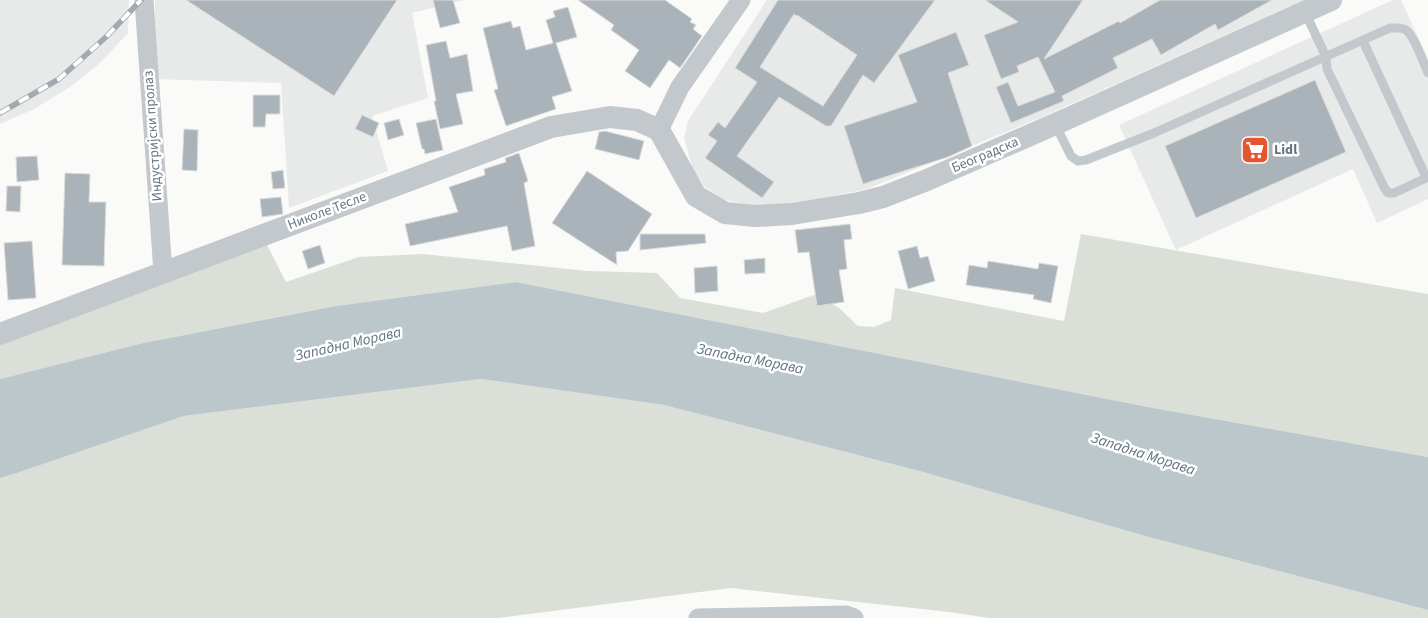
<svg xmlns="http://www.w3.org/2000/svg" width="1428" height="618" font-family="'Source Sans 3',sans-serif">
<rect width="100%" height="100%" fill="#fafaf8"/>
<g fill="#e8e9e9">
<polygon points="0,0 129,0 128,33 101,62 70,87 34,109 0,124"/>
<polygon points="155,0 465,0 412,13 428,98 372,116 388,171 289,208 281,83 155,79"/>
<polygon points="767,0 1304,0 1040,118 867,189 784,206 755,206 721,199 704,186 692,167 684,138 688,121"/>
<polygon points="1393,0 1401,0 1428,59 1428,199 1377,223 1353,169 1176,250 1119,125"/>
</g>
<g fill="#dadfd7">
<polygon points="1081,234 1428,294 1428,457 1148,407 516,282 336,306 143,343 0,379 0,343 266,243 286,282 359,257 423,254 588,271 657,273 680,298 763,313 814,295 838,307 858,326 874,327 891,320 895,288 1064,321"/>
<polygon points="481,379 664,405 923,472 1145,536 1428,610 1428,618 989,618 949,612 731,588 498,618 0,618 0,478 14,474 184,416"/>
</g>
<polygon fill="#bbc7cb" points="516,282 1148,407 1428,457 1428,610 1145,536 923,472 664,405 481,379 184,416 14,474 0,478 0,379 143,343 336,306"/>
<g fill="#aab3b9" stroke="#dcdcda" fill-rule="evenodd">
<polygon points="186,0 397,0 334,96"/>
<polygon points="433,0 453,0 460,23 440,28"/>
<polygon points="578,0 665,0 692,19 690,22 696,25 693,29 702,36 680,68 669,60 650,88 625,71 639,50 611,30 614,25"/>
<path d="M 778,0 L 935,0 L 874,83 L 863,75 L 831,126 L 826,126 L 779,97 L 737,156 L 774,182 L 762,198 L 705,158 L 717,141 L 708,135 L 718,122 L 725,128 L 757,82 L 735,68 ZM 794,14 L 796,16 L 797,15 L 857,55 L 823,106 L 760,67 Z"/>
<polygon points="985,0 1083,0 1044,59 1119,21 1120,23 1160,0 1272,0 1218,30 1215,24 1161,55 1152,39 1113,58 1118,68 1062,96 1064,101 1011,123 996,87 1008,82 1018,106 1055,92 1038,57 1017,66 1019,72 1001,79 984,35 1018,22"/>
<polygon points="568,7 577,37 556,43 572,91 552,97 556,109 506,126 494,90 498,89 483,28 511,21 513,28 520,26 526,50 553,43 546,20 555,17 553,11"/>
<polygon points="956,32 969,65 948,73 972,146 948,157 863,184 844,126 917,102 898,55"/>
<polygon points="446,41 450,58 467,54 473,91 456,94 463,124 440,129 434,101 436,101 426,45"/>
<polygon points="1315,80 1346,152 1196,218 1165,146"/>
<polygon points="253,95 280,95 280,114 266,114 265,127 253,127"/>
<polygon points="362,115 379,123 373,137 355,129"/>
<polygon points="399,119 404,135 388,140 384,123"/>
<polygon points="436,119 443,150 425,154 424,149 422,149 416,123"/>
<polygon points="184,129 198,130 197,171 182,170"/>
<polygon points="605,131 644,141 639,160 595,149 599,132"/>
<polygon points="519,153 528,181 524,183 535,246 512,251 507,226 410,246 405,224 458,212 449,187 485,175 484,169 506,162 505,158"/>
<polygon points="37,156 39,180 17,182 16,157"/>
<polygon points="283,170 285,188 273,189 271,172"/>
<polygon points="587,171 652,214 628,251 616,252 617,265 552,223"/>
<polygon points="65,173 90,174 89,202 106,202 104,266 62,265"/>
<polygon points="7,186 21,186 20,212 6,211"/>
<polygon points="281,197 283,214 262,217 260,199"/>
<polygon points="850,224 852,239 844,240 847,269 839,270 844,302 817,306 809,252 798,253 795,230"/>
<polygon points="640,234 705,234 706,243 640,250"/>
<polygon points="32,241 36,298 8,300 4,243"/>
<polygon points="320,245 325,263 308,269 302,251"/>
<polygon points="917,246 920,258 928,256 935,281 908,289 898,251"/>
<polygon points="765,258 765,273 745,274 744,260"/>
<polygon points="988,261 1038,269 1039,263 1058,266 1051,303 1033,299 1034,295 966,285 969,265 987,268"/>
<polygon points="717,266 718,291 695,293 694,268"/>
</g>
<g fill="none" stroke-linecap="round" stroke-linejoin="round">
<g stroke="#c3c8cc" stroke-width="9">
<polyline points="1305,12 1326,57 1327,69 1384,187 1388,193 1394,193 1428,177"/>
<polyline points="1363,41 1426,177"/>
<path d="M 1055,124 L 1071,156 L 1078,161 L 1086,160 L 1154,133 L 1390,28 C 1395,28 1401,27 1406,30 C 1415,37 1423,62 1428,73"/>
</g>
<g stroke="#c3c8cc" stroke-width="19">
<polyline points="144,0 163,273"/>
<polyline points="659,130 680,87 741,0"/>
<polyline points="698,618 846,615 854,618"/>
</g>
<polyline stroke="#c3c8cc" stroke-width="22" points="0,334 551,127 610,117 637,120 659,130 696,196 725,213 755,216 792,214 859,203 883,197 927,180 1069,118 1331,0"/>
<g stroke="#a2aab0" stroke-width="5.5">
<polyline id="rail" points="0,113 59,79 106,37 141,0"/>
</g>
<use href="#rail" stroke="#fff" stroke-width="4" stroke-dasharray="11" stroke-linecap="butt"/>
</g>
<defs>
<g id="supermarket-square" transform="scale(1.4375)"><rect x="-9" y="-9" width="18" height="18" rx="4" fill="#e4572e" stroke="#fff"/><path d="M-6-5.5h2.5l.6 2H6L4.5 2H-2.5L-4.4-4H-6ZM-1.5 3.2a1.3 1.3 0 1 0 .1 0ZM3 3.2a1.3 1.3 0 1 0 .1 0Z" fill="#fff"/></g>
</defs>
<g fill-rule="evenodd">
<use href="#supermarket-square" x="1255" y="150"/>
</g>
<g text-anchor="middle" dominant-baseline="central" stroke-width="5" stroke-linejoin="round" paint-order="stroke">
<g font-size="14" fill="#657683" stroke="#fff">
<text transform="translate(153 136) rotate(-94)">Индустријски пролаз</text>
<text transform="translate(985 155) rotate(-23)">Београдска</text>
<text transform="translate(327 211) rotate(-21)">Николе Тесле</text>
</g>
<g font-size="14" font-weight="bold" fill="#657683" stroke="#fff" text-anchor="start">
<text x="1274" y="150">Lidl</text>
</g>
<g font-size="15" font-style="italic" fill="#60757c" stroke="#fff">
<text transform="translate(348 344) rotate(-13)">Западна Морава</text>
<text transform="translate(750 359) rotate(11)">Западна Морава</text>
<text transform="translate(1143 454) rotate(18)">Западна Морава</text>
</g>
</g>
</svg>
